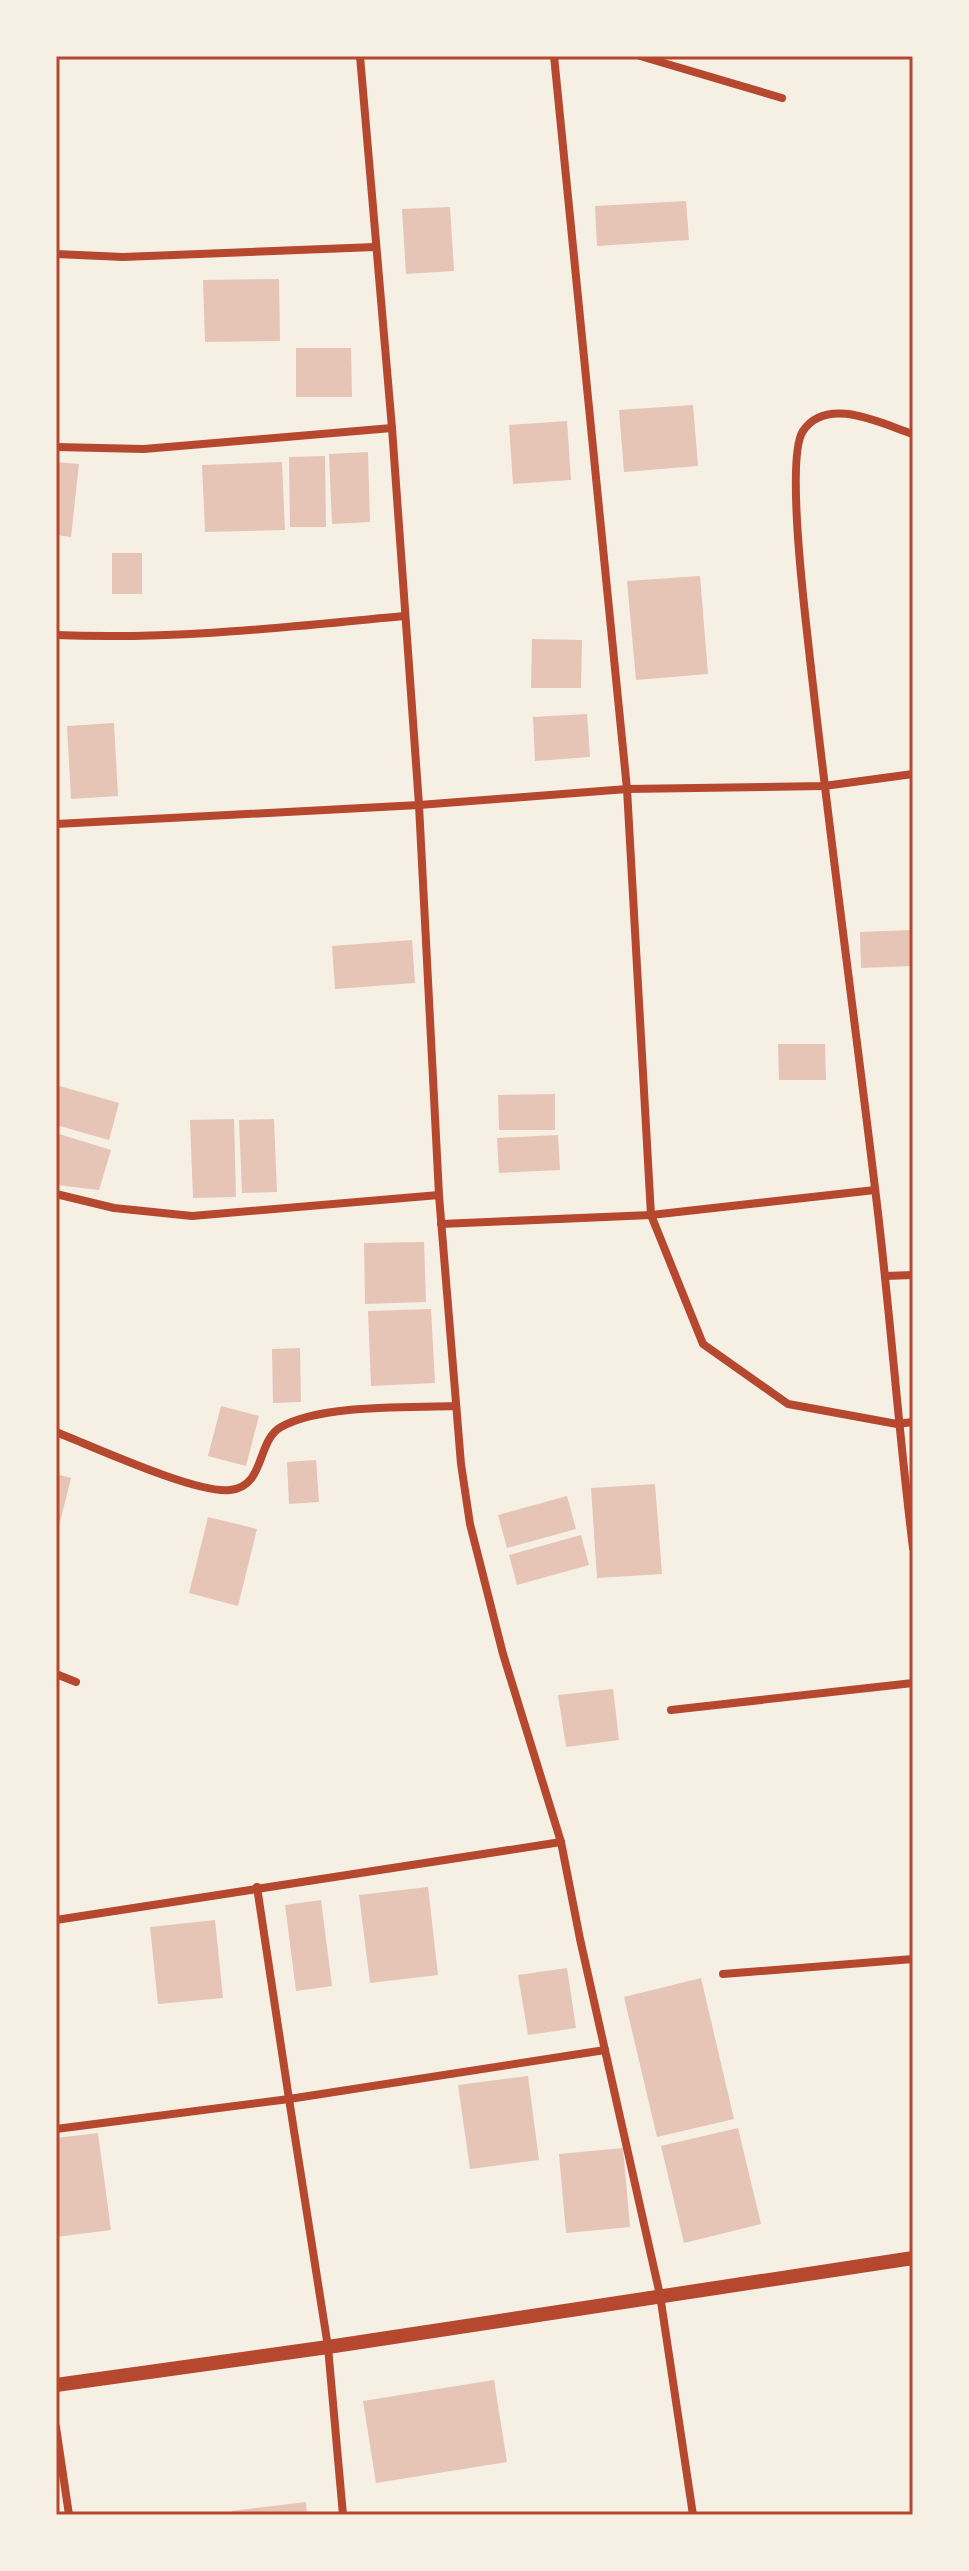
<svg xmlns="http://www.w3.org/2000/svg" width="969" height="2571" font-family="Georgia,serif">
<rect width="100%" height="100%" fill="#f6efe4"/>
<g fill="#e6c5b7">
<polygon points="686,201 689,240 597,246 595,206"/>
<polygon points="450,207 454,271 406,274 402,209"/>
<polygon points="279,279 280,341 205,342 203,280"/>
<polygon points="296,348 351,348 352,397 296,397"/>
<polygon points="693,405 698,466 624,472 619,410"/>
<polygon points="567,421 571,480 513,484 509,425"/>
<polygon points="368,452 370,522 332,524 329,454"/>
<polygon points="325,456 326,527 290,527 289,457"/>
<polygon points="56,462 79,464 71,537 56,535"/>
<polygon points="282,462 285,530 205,532 202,465"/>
<rect x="112" y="553" width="30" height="41"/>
<polygon points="700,576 708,674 636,680 627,581"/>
<polygon points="532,639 582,640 581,688 531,688"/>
<polygon points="587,714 590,757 535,761 533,717"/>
<polygon points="114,723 118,796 71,799 67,726"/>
<polygon points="913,930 913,966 861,968 860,932"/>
<polygon points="412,940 415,983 335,989 332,946"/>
<polygon points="778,1044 825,1044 826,1080 779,1080"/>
<polygon points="56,1085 119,1103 109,1140 56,1125"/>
<polygon points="555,1094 555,1130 499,1130 498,1095"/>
<polygon points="234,1119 236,1197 193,1198 190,1120"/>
<polygon points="274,1119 277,1192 242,1193 239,1120"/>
<polygon points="56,1133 111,1150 99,1190 56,1185"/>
<polygon points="558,1135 560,1170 499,1173 497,1138"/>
<polygon points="424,1242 426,1302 365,1304 364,1243"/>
<polygon points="431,1309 435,1383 371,1386 368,1311"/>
<polygon points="300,1348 301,1402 273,1403 272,1349"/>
<polygon points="221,1406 259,1416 246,1466 208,1456"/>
<polygon points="316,1460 319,1502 289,1504 287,1462"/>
<polygon points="56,1474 71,1478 57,1534 56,1533"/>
<polygon points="655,1484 662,1574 597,1578 591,1488"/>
<polygon points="567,1496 576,1529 507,1548 498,1515"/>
<polygon points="208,1517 257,1529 238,1606 189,1593"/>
<polygon points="581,1535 589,1565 517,1585 509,1555"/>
<polygon points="613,1689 619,1740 566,1747 558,1695"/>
<polygon points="428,1887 438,1975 370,1983 359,1895"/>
<polygon points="321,1900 332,1986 296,1991 285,1905"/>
<polygon points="215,1920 223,1998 158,2004 150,1927"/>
<polygon points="567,1968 576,2028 528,2035 518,1975"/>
<polygon points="701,1978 734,2119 657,2137 624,1997"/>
<polygon points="528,2076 539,2160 470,2169 458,2085"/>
<polygon points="738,2128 761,2224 684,2243 661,2146"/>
<polygon points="98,2133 111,2230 56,2237 56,2138"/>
<polygon points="623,2148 630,2227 566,2233 559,2154"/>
<polygon points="494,2380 507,2462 376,2483 363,2401"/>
<polygon points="306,2502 307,2515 232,2515 232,2511"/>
</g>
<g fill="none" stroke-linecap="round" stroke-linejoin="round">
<g stroke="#b5482f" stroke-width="8">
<polyline points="360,56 392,428 419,805 439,1195 461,1464 470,1524 503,1654 561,1842 580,1939 660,2295 693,2515"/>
<polyline points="554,56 627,789 651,1215 703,1344 788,1404 897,1424 913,1422"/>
<polyline points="640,56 782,98"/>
<polyline points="56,254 123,257 375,247"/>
<path d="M 913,434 C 882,424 827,395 803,431 C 786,456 804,605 808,641 C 828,824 853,1005 875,1188 C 890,1308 898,1428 913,1548"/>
<polyline points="56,447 144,449 392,428"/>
<path d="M 56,635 C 173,640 288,627 404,616"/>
<polyline points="56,824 419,805 627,789 824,786 913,774"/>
<polyline points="56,1194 114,1208 192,1216 439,1195"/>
<polyline points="441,1224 651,1215 875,1190"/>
<polyline points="885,1276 913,1275"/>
<path d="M 56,1432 C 92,1446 196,1494 230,1490 C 266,1486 256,1441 281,1427 C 321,1404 408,1408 456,1406"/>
<polyline points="56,1674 76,1682"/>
<polyline points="671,1710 913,1683"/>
<polyline points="257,1887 289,2099 605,2050"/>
<polyline points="56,1920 561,1842"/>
<polyline points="723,1974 913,1959"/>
<polyline points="56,2129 289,2099 328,2347 343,2515"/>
<polyline points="56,2427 69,2515"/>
</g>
<polyline stroke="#b5482f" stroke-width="14" points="56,2385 328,2347 913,2258"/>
</g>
<rect width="969" height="2571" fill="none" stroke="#f6efe4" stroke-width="116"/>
<rect x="58" y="58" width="853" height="2455" fill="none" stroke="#b5482f" stroke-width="3"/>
</svg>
